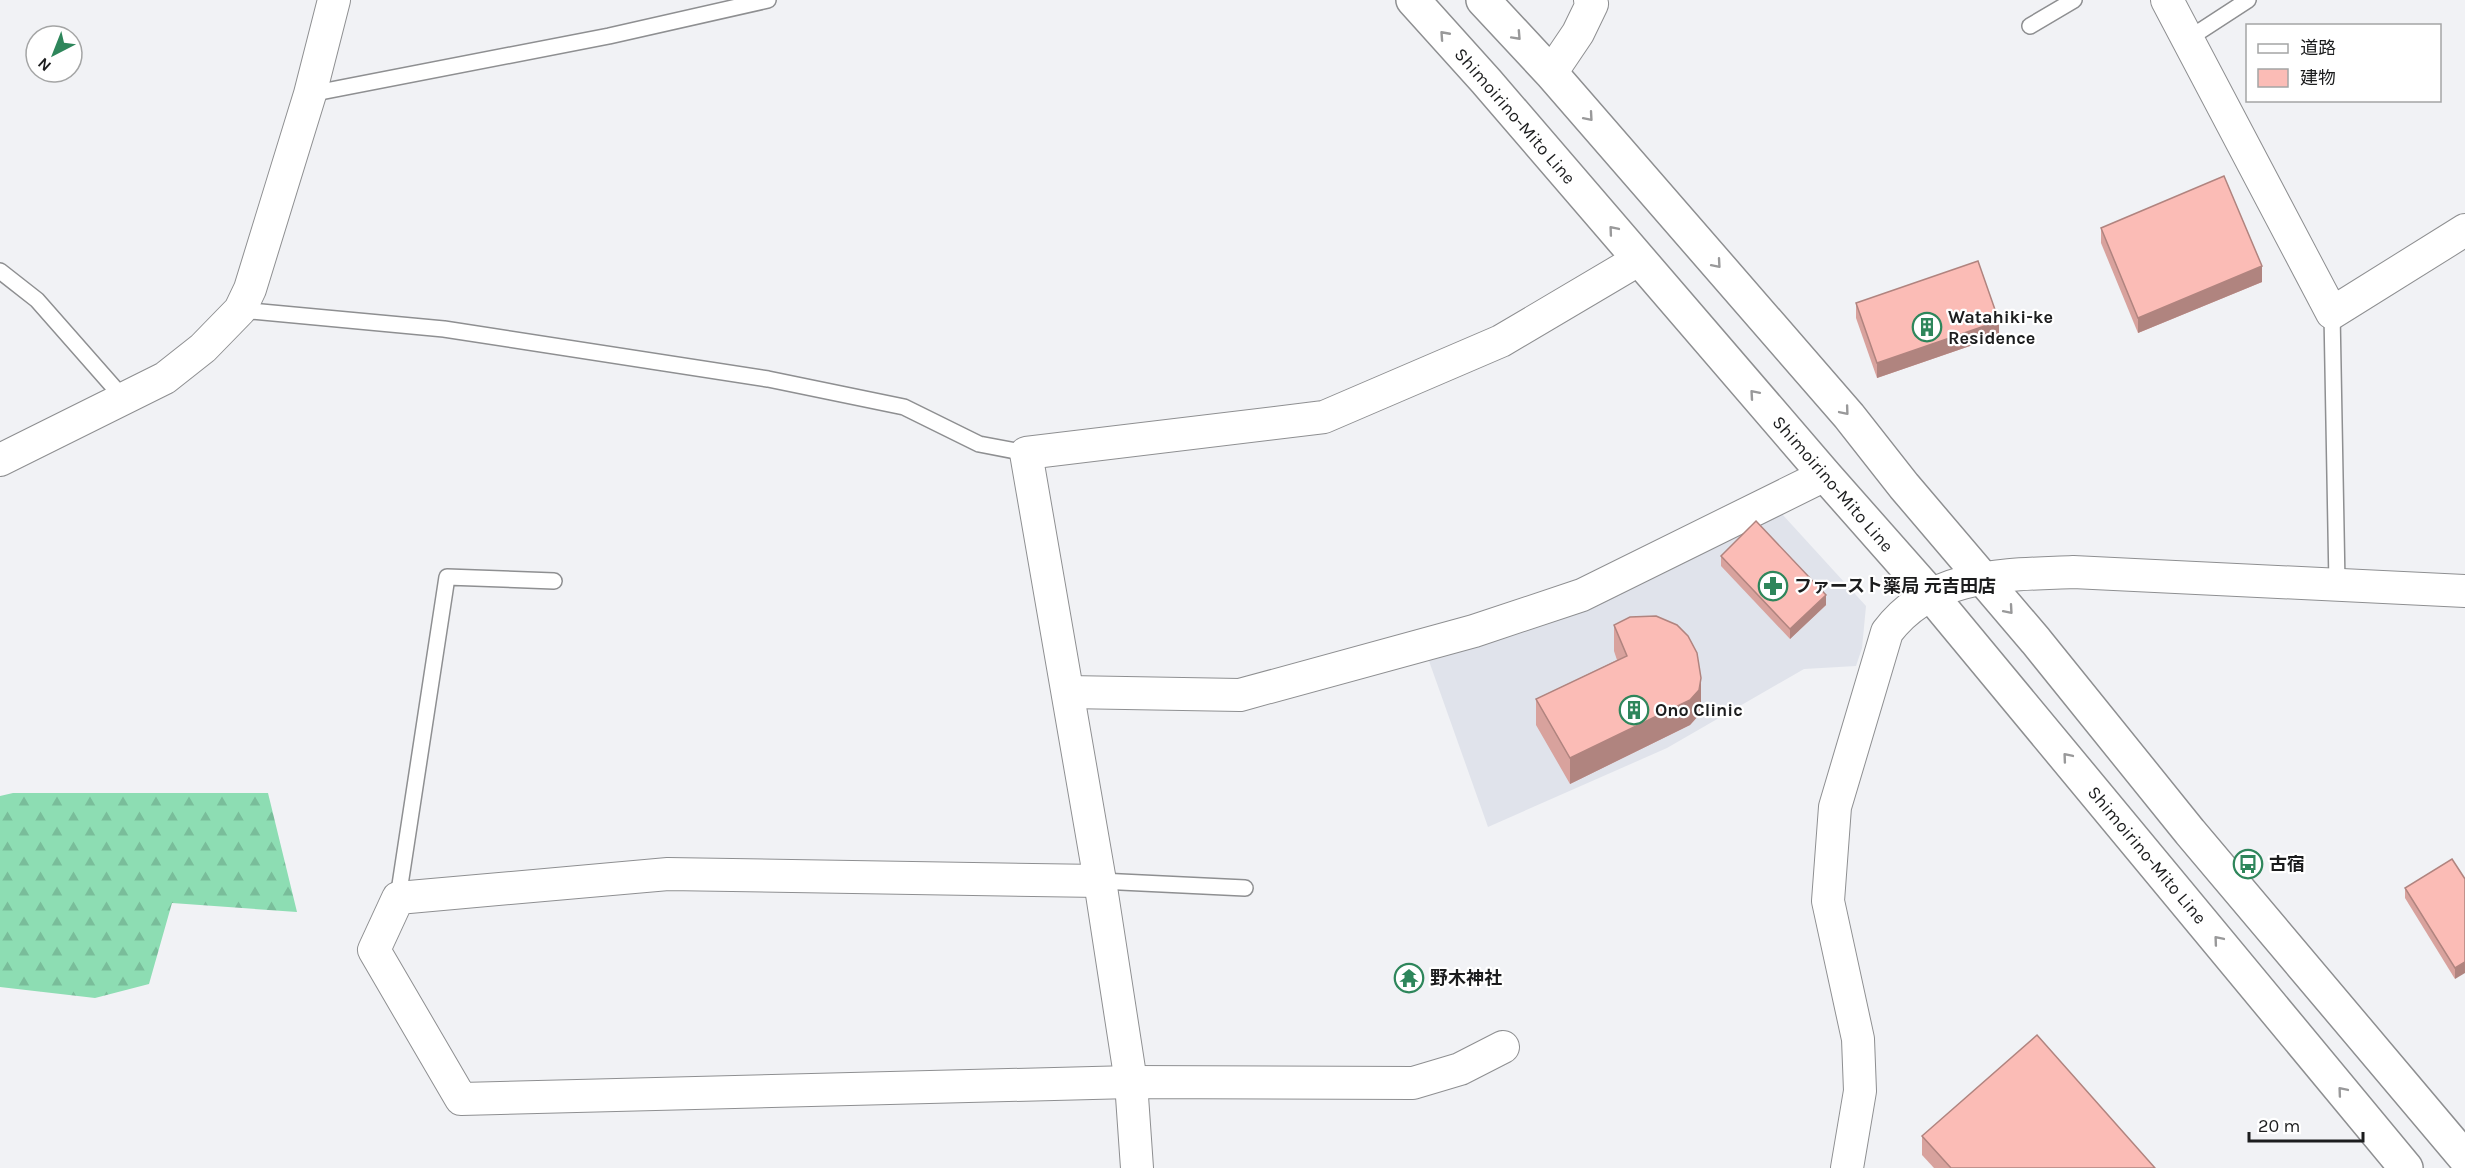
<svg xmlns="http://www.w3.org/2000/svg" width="2465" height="1168" font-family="Karla,'Noto Sans JP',sans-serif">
<defs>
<pattern id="forest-firs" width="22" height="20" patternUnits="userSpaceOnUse" patternTransform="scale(1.5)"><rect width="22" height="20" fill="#8dddb3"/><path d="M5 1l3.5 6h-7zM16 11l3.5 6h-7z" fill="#79bd9a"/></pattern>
</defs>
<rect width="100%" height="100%" fill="#f1f2f5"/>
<polygon fill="#e0e3eb" points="1782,514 1866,606 1862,648 1856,666 1804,669 1667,748 1488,827 1429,661 1586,610"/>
<polygon fill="url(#forest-firs)" points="13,793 268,793 297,912 172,903 149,984 95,998 0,987 0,796"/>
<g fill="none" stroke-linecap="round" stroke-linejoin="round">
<g stroke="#8e8f91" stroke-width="18">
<g id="service">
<polyline points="2030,26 2074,0"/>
<polyline points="2188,39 2248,0"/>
<polyline points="310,94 609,36 768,0"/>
<polyline points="0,271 37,300 125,400"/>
<polyline points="240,310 444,329 768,379 904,407 979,444 1026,453"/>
<polyline points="2332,313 2337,584"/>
<polyline points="1100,881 1245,888"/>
<polyline points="398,898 447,577 554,581"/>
</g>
</g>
<g stroke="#8e8f91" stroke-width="34">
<g id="minor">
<polyline points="2167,0 2332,313 2465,230"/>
<polyline points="1551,73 1578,33 1592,4 1590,0"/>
<polyline points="0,460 165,378 203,348 240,310 250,289 310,94 334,0"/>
<polyline points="1068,692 1240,695 1474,631 1582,595 1825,475"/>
<polyline points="1100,881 668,874 398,898 374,950 461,1099 1131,1082 1413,1083 1460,1069 1503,1047"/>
<polyline points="1137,1168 1131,1082 1100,881 1026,453 1324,417 1501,341 1638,260"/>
<path d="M 1847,1168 L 1860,1091 L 1858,1039 L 1828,901 L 1835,807 L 1887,632 C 1932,572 2006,575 2073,572 L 2465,591"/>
</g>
</g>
<g stroke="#8e8f91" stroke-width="36">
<g id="secondary">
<polyline points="1413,0 1486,81 1825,475 1931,595 2406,1168"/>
<polyline points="1483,0 1551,73 1849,416 1904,486 2036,641 2190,832 2465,1158"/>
</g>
</g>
<use href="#service" stroke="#fff" stroke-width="15"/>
<use href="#minor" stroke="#fff" stroke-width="32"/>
<use href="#secondary" stroke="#fff" stroke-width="33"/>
</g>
<g fill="#d8a29d">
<polygon points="2101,228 2262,282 2138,333 2101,243"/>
<polygon points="1856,303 1999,336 1877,378 1856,318"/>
<polygon points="1721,556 1826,605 1790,639 1721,566"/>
<polygon points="1614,625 1701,704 1699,715 1690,725 1570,784 1536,725 1536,699 1617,660 1614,651"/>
<polygon points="2465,879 2455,979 2405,898 2405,888"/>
<polygon points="1922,1136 2155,1168 1934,1168 1922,1155"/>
</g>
<g fill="#b0847f">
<polygon points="2262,266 2262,282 2138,333 2138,318"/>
<polygon points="1999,321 1999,336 1877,378 1877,363"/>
<polygon points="1826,595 1826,605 1790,639 1790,629"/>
<polygon points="1701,678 1701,704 1699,715 1690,725 1570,784 1570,758"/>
<polygon points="2465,962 2465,973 2455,979 2455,968"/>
</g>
<g fill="#fbbcb6" stroke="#b0847f" stroke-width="1.5">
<polygon points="2224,176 2262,266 2138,318 2101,228"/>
<polygon points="1978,261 1999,321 1877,363 1856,303"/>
<polygon points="1756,521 1826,595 1790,629 1721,556"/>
<polygon points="1656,616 1677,625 1688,636 1697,653 1701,678 1699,690 1690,700 1570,758 1536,699 1627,656 1614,625 1630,617"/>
<polygon points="2452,859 2465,879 2465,962 2455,968 2405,888"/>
<polygon points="2037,1035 2155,1168 1951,1168 1922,1136"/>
</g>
<defs><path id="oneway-chevron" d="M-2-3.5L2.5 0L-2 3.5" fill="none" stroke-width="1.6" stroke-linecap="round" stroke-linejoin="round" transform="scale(1.5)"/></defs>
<g stroke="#99999a">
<use href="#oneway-chevron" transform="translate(1444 35) rotate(-132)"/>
<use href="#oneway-chevron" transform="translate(1517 36) rotate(47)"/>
<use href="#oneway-chevron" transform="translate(1589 117) rotate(49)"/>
<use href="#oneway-chevron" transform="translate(1613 230) rotate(-130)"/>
<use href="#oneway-chevron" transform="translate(1717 264) rotate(49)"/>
<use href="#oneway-chevron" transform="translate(1754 394) rotate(-131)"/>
<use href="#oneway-chevron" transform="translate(1845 411) rotate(50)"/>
<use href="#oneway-chevron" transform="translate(2009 610) rotate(49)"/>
<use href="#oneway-chevron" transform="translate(2067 757) rotate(-130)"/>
<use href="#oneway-chevron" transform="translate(2218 940) rotate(-130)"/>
<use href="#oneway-chevron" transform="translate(2342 1091) rotate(-130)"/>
</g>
<defs>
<g id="building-ring" transform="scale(1.5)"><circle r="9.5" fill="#fff" stroke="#2e865b" stroke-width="1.5"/><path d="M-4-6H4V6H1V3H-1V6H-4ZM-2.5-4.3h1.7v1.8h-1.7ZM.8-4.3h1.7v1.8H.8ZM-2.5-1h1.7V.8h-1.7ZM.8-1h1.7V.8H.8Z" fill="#2e865b"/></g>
<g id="pharmacy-ring" transform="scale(1.5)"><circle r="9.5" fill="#fff" stroke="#2e865b" stroke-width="1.5"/><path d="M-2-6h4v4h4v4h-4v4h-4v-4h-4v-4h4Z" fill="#2e865b"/></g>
<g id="bus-ring" transform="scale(1.5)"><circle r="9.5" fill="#fff" stroke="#2e865b" stroke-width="1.5"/><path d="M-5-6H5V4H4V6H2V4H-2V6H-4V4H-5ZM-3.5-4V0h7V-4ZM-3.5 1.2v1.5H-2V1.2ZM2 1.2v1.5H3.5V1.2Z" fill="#2e865b"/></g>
<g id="temple-ring" transform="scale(1.5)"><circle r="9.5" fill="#fff" stroke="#2e865b" stroke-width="1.5"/><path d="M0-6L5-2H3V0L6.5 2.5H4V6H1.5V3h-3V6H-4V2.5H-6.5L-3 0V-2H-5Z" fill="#2e865b"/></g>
</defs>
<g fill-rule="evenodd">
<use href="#building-ring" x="1927" y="327"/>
<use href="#pharmacy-ring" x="1773" y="586"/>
<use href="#building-ring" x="1634" y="710"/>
<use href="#bus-ring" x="2248" y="864"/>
<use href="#temple-ring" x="1409" y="978"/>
</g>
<g text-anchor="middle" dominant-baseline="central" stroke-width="4.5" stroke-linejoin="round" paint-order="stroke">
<g font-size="18" fill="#1c1d1e" stroke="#fff">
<text transform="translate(1515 116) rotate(49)">Shimoirino-Mito Line</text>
<text transform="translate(1833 484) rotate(49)">Shimoirino-Mito Line</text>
<text transform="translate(2147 855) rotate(50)">Shimoirino-Mito Line</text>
</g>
<g font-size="18" font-weight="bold" fill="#1c1d1e" stroke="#fff" text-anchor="start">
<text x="1948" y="317">Watahiki-ke<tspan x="1948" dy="21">Residence</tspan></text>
<text x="1794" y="586">ファースト薬局 元吉田店</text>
<text x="1655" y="710">Ono Clinic</text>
<text x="2269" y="864">古宿</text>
<text x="1430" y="978">野木神社</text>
</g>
</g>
<rect x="2246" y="24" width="195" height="78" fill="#ffffff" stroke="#a4a5a5" stroke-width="1.5"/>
<rect x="2258" y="44" width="30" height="9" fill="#ffffff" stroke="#a4a5a5" stroke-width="1.5"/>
<text x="2300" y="54" font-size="18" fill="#1c1d1e">道路</text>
<rect x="2258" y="69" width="30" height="18" fill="#fbbcb6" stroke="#a4a5a5" stroke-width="1.5"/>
<text x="2300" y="84" font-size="18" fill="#1c1d1e">建物</text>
<g transform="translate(54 54) rotate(222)"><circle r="28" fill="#ffffff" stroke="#a4a5a5" stroke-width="1.5"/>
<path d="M0-4.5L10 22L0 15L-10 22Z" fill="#2e865b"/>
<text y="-9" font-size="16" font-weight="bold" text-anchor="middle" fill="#1c1d1e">N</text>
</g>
<path d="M2249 1132v9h114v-9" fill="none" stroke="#1c1d1e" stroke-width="3"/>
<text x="2258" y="1132" font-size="18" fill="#1c1d1e" stroke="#ffffff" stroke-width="4.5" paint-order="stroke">20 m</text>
</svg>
